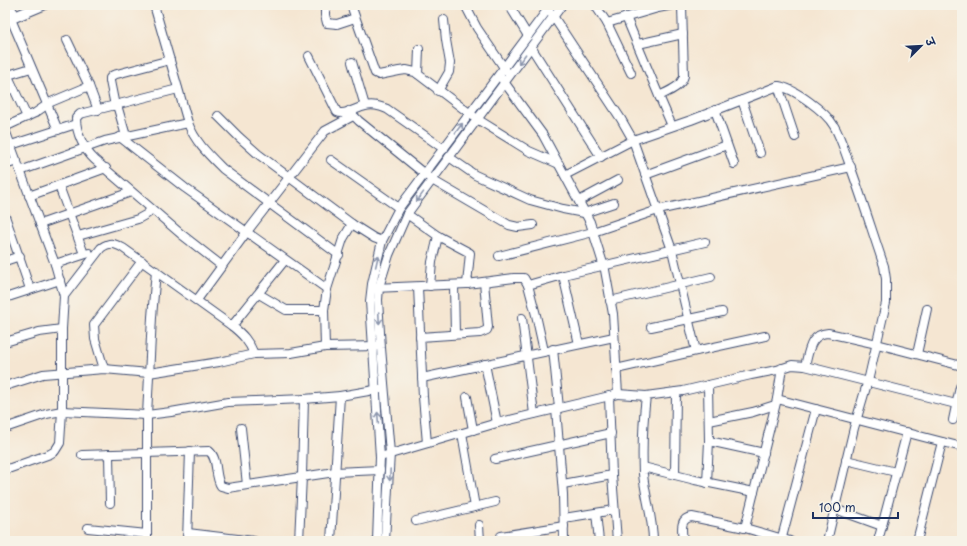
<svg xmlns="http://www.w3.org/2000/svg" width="967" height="546" font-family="'Playpen Sans','Playpen Sans Deva',sans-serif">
<rect width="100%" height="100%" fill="#f7f3e8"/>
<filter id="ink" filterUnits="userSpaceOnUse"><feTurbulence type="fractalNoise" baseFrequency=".025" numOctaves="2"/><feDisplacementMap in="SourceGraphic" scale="8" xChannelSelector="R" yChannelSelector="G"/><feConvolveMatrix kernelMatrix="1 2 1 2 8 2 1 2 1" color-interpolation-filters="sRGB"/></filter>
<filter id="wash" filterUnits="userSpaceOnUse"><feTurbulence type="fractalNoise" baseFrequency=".012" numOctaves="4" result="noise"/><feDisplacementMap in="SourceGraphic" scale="16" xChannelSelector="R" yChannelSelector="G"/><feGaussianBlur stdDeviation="0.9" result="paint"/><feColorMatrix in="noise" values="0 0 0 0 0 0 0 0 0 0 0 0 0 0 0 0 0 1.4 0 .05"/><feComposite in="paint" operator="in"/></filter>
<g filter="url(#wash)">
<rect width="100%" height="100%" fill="#f5e6d2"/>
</g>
<g filter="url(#ink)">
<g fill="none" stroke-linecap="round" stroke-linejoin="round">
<g stroke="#3c4a6f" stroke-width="10">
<g id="minor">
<polyline points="9,5 16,16"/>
<path d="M 154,5 L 188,123 C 195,142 209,155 223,169 L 339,255"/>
<polyline points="299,5 300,5"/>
<polyline points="325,5 325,15 327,23 337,24 355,18"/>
<polyline points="351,5 375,73 379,75 399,71 406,70 415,72 477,119 529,151 559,164"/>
<polyline points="465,5 477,28 507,72"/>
<polyline points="509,5 528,36"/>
<polyline points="595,5 607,23 631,73"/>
<polyline points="551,13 621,119 633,140 672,250 696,351 616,369"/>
<polyline points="626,17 659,96"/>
<polyline points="11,19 58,130"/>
<polyline points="607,23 658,8 673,5"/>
<polyline points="67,40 89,86 98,110"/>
<polyline points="638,44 683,34"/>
<polyline points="531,47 601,157"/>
<path d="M 309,56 L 337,112 C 345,116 356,108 365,106 C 373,104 379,106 387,109 L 444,149"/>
<polyline points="352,62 365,106"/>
<polyline points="418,74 419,49"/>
<polyline points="5,76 31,68"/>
<polyline points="8,76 27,117"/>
<polyline points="778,86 795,137"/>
<path d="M 178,89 L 80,114 L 76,118 C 76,133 84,150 95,160 L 181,234 L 222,266"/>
<polyline points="438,91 449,72 450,63 446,40 444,20"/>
<polyline points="742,100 760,153"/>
<polyline points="117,105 126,136"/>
<polyline points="115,106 110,81 110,78 113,75 170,60"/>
<polyline points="715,110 734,164"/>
<polyline points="349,111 359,121 432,180 509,225 518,227 533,225"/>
<polyline points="218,116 239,137 258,154 352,224 374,238 382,241"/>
<path d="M 672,126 L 659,96 C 669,91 681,87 684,76 L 682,5"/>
<polyline points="5,127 35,113 51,102 89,86"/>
<polyline points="5,130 55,264 64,296 62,329 62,411 60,443 55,451 50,454 5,470"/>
<polyline points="120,137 185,188 327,289"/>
<polyline points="11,145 76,124"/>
<polyline points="449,157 475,175 530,200 563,209 584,213 614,203"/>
<polyline points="331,160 399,208"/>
<polyline points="5,165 17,161"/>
<polyline points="20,171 105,141 188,123"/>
<path d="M 565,175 L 633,140 L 691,120 L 778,86 C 794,88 826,112 834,126 C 840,136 844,149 848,160 C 861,195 872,231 884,266 L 886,279 L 886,303 L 869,377 L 854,428 L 827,541"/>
<polyline points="645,175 727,145"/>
<polyline points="59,186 84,254"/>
<polyline points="29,196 106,168"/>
<polyline points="579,201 618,180"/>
<polyline points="407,214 438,236 470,253 467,284"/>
<polyline points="5,216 30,289"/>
<polyline points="40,224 131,192"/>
<polyline points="78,236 138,219 147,214 151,209"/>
<polyline points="499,256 593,232 658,210 851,167"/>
<polyline points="5,261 20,256"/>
<polyline points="55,264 89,253"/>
<polyline points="563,275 579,344"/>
<polyline points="454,285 455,334"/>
<polyline points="528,285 536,315 544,351"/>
<polyline points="430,286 432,262 438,236"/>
<polyline points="418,287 423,397 427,443"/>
<polyline points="374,288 467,284 514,278 524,278 528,285 563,275 705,242"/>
<polyline points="259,294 286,310 324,310"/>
<path d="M 64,296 L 101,248 C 110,242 114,243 123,248 L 232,326 C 242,334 249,341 254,354"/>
<polyline points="5,298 60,280"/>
<polyline points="197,300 246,233 325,131 353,116"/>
<polyline points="610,301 711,277"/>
<polyline points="522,318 534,414"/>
<polyline points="232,326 285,260"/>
<polyline points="651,327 722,312"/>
<polyline points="420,337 480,333 487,330 488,327 484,282"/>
<polyline points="5,342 39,332 62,329"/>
<polyline points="325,347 324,310 327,289 343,239 352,224"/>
<polyline points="553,349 559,408"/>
<polyline points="696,351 765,336"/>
<polyline points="917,354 927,309"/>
<polyline points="485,364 497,423"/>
<path d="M 805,366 C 809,351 810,334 828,333 L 877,344 L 962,366"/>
<polyline points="104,369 95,339 94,325 142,261"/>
<polyline points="422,378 614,337"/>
<polyline points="5,386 43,374 104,369 149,373 219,362 254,354 291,353 325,347 378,346"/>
<path d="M 618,394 L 646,396 C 643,421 642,448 643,474 C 645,496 653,518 653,541"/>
<polyline points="609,396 612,475 617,541"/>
<polyline points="646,396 683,391 751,375 777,370 792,365 805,366 956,404"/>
<polyline points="467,397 473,430"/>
<polyline points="777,399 962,447"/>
<polyline points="556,409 563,494 564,541"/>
<polyline points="953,420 960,387"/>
<polyline points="709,421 753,412 775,405"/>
<polyline points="5,428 46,414 62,411 147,415 171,412 228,402 304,399 340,396 380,389"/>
<polyline points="241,428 247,485"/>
<polyline points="462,433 475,507"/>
<polyline points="709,441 764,453"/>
<polyline points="109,454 110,503"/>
<path d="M 82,455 L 209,451 C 219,459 214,476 221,486 L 228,488 L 335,472 L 380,470"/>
<polyline points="380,457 497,423 618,394 613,314 605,270 590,222 543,135 499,75"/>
<polyline points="495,459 611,433"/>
<polyline points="846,460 896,472"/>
<polyline points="643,467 695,480 754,492"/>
<polyline points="675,475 676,392"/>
<polyline points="707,483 709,441 708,385"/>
<polyline points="563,484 612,475"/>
<polyline points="835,509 882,526"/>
<polyline points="596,513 599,541"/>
<polyline points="564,518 614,510"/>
<polyline points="416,521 495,502"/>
<polyline points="479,525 480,541"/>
<polyline points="88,528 147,534"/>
<polyline points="745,528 777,399 782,368"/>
<polyline points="188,533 254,541"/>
<polyline points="501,536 564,526"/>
<polyline points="147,541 147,415 152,317 156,271"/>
<polyline points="187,541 190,451"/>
<polyline points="299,541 302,476 304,399"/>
<polyline points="331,541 340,396"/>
<polyline points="377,541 380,457 370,301 372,284 382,241 399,208 551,5"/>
<polyline points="385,541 390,453 381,348 378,300 379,287 389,255 407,214 562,5"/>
<path d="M 683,541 C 682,531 679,518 692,517 L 745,528 L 790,541"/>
<polyline points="781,541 816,409"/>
<polyline points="878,541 907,432"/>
<polyline points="917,541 942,442"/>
</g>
</g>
<g stroke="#3c4a6f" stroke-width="12">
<polyline id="major" points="5,21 43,5"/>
</g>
<use href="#minor" stroke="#fff" stroke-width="8"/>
<use href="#major" stroke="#fff" stroke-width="10"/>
</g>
<defs><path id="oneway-shaft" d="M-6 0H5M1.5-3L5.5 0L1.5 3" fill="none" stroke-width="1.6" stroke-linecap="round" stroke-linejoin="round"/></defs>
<g stroke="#8d97ae">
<use href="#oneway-shaft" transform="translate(522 59) rotate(127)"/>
<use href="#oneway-shaft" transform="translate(459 128) rotate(-53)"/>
<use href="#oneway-shaft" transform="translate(420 197) rotate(126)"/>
<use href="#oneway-shaft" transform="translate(377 261) rotate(-77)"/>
<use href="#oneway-shaft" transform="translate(379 318) rotate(87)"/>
<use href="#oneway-shaft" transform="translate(378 418) rotate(-94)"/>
<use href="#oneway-shaft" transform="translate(390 475) rotate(92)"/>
</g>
</g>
<rect width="967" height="546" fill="none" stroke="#f7f3e8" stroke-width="20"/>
<g transform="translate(921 46) rotate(66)" stroke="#f7f3e8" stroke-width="3" paint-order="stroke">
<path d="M0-3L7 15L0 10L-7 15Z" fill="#1b2f5e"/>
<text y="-6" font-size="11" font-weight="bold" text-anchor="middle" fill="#1b2f5e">उ</text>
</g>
<path d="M813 512v6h85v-6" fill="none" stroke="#1b2f5e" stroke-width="2"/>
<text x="819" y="512" font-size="12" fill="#1b2f5e" stroke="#f7f3e8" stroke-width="3" paint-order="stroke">100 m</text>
</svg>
